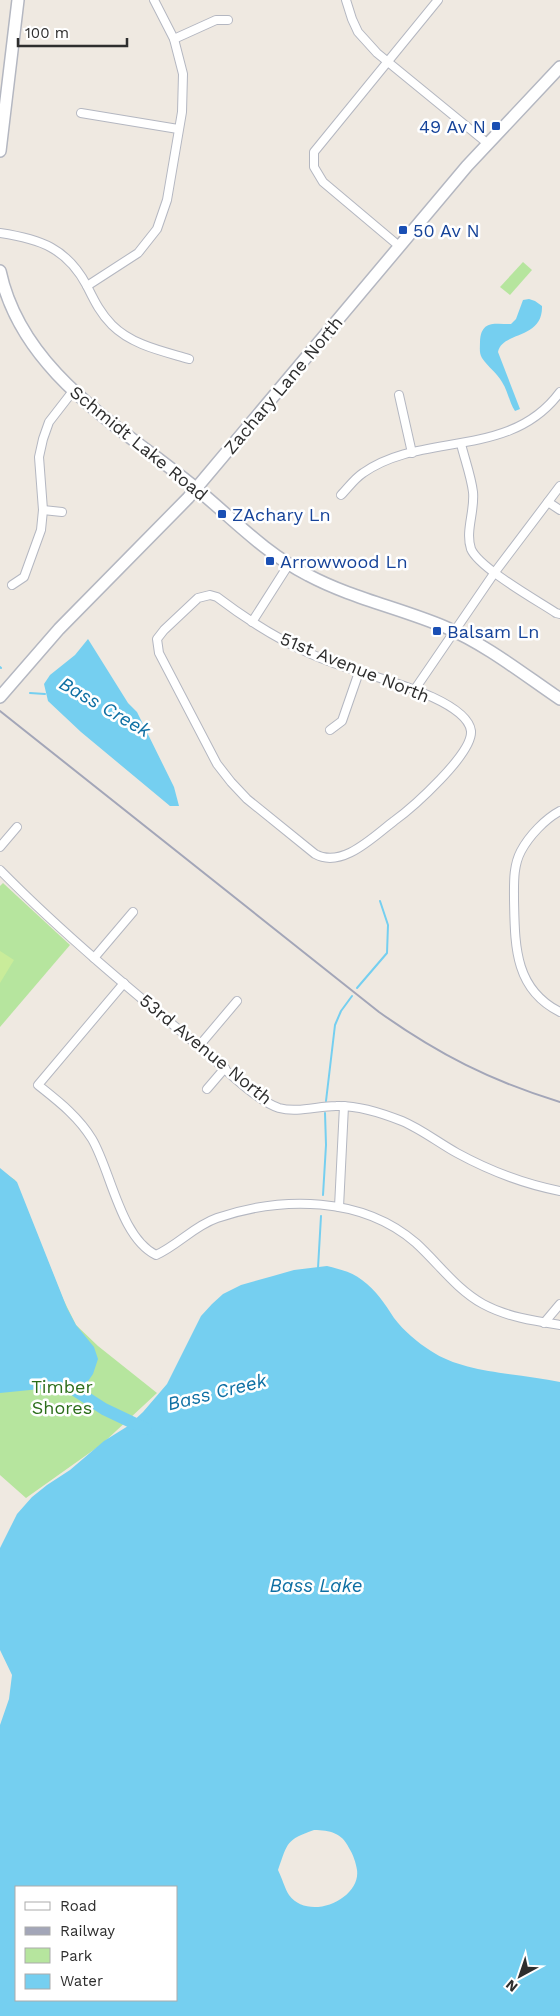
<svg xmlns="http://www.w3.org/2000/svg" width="560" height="2016" font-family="'Work Sans',sans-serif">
<rect width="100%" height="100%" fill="#efe9e1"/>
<g fill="#b6e59e">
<polygon points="523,262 532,270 510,295 500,287"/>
<polygon points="3,883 70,945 0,1027 0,886"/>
<polygon points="0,1170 15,1180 63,1299 76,1325 98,1346 157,1393 102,1444 26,1498 0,1475"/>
</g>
<polygon fill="#c9ec9a" points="0,951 14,960 0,983"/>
<g fill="#75cff0" fill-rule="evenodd">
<path d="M 529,299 L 535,301 L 542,306 C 543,340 502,331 498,352 L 520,409 L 515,411 C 509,402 508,391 502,382 C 497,373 488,367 482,358 C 479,353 480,348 480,342 C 481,320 494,324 511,324 L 516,319 L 523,300 Z"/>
<polygon points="88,639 128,703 137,712 174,787 179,806 170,806 81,732 48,701 44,684 50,675 75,655"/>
<polygon points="0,1168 17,1182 67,1308 76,1325 94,1347 98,1359 93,1374 86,1384 69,1392 60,1387 0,1393"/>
<path d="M 327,1266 C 339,1269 352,1272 362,1280 C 376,1290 385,1304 394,1318 C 404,1331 417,1342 431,1351 C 465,1374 520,1373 560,1382 L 560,2016 L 0,2016 L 0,1725 L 9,1699 L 12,1675 L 0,1650 L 0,1548 L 17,1514 L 32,1497 L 47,1485 L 70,1470 L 104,1441 L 128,1426 L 143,1412 L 167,1384 L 201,1316 L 212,1304 L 223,1294 L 241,1285 L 273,1276 L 294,1270 ZM 314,1830 C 330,1830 342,1833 349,1848 C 353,1854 356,1863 357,1870 C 361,1899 309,1922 289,1895 C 285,1889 282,1878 278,1870 C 288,1842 286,1840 314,1830 ZM 16,1887 L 176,1887 L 176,2000 L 16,2000 Z"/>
</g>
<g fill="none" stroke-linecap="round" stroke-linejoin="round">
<g stroke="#75cff0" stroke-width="2">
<polyline points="0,667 1,668"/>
<polyline points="30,693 45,694"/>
<polyline points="357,988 387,953 388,925 380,901"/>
<polyline points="326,1101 335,1025 341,1011 352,996"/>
<polyline points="323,1195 326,1145 325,1113"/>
<polyline points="318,1268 321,1216"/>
</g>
<polyline stroke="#75cff0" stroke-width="12" points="59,1380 104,1409 146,1429"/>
<g stroke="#b4b7c1" stroke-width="10">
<g id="street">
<polyline points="346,0 352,19 358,32 377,53 487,143"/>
<polyline points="174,39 216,20 228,20"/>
<polyline points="81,113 178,129"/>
<path d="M 0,233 C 40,239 67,248 87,286 C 94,300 100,313 112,325 C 132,345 162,351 189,359"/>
<polyline points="399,246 323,182 314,167 314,152 438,0"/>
<polyline points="87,286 138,253 157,229 167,200 182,112 183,74 174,39 154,0"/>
<polyline points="399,395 412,453"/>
<path d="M 461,444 C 465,460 471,476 473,492 C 475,511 465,531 471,549 C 479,568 538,601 556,613 L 560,614"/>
<path d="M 341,495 C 348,488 354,479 363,473 C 422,431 510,460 560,392"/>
<polyline points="548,502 560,510"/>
<polyline points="43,510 62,512"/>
<polyline points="12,585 24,577 41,530 43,510 39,457 43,439 49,422 73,391"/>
<path d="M 210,595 L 217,597 C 246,619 277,639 311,654 C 327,661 344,667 361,672 C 385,680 467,701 471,731 C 473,754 412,808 394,821 C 373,837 342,869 315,854 L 247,799 L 231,782 L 217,764 L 159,653 L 157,639 L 164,630 L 198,598 Z"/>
<polyline points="252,622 289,564"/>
<polyline points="415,689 495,572 560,486"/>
<polyline points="330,730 342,721 359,672"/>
<path d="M 560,811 C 545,819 529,836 521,851 C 513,866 514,883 514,900 C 515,945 514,989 560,1012"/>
<polyline points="0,847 17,827"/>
<path d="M 0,870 C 63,934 132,991 201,1048 C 222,1066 255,1100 279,1108 C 297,1113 318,1106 336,1106 C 358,1105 382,1113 402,1121 C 421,1129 439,1143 457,1153 C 490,1171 524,1184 560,1191"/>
<polyline points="94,958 133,912"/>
<path d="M 124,983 L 38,1085 C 58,1101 78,1116 92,1139 C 111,1171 120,1237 156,1255 C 178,1245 194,1226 217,1218 C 282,1196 362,1196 416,1243 C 439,1264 456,1289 483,1304 C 507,1317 534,1321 560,1325"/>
<polyline points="199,1046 237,1001"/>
<polyline points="207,1089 225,1068"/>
<polyline points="339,1207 344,1106"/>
<polyline points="544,1323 560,1304"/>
</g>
</g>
<g stroke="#b4b7c1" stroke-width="14">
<g id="secondary">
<polyline points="0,151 18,0"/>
<path d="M 0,271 C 22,374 122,427 198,490 C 233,519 266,554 308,575 C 351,598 400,608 445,627 C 487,645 523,674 560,699"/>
<polyline points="0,697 59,629 188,498 467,166 560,67"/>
</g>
</g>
<use href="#street" stroke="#fff" stroke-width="8"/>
<use href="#secondary" stroke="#fff" stroke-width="11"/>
<path stroke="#a3a6b8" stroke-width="2" d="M 0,711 L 379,1012 C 438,1054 491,1081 560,1102"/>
</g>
<g fill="#1a4fb4" stroke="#fff" stroke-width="2">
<rect x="491" y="121" width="10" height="10" rx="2.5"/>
<rect x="398" y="225" width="10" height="10" rx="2.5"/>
<rect x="217" y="509" width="10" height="10" rx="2.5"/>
<rect x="265" y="556" width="10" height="10" rx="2.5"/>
<rect x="432" y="626" width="10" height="10" rx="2.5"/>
</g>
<g text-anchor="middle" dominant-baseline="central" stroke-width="5" stroke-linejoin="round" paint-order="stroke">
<g font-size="18" fill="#164399" stroke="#fff" text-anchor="start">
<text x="486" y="126" text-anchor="end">49 Av N</text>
<text x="413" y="230">50 Av N</text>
<text x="232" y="514">ZAchary Ln</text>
<text x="280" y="561">Arrowwood Ln</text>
<text x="447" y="631">Balsam Ln</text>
</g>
<g font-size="18" fill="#2e2e2e" stroke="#fff">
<text transform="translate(283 385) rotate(-50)">Zachary Lane North</text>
<text transform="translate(139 443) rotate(39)">Schmidt Lake Road</text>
<text transform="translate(355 667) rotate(22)">51st Avenue North</text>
<text transform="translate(206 1049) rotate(39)">53rd Avenue North</text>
</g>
<g font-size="18" fill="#2c6e1b" stroke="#fff">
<text x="62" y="1386">Timber<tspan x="62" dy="21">Shores</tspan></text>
</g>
<g font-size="19" font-style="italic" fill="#0d6fa3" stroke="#fff">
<text transform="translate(105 707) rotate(30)">Bass Creek</text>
<text transform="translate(217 1392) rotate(-14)">Bass Creek</text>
<text x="316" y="1585">Bass Lake</text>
</g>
</g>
<rect x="15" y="1886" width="162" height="115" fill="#ffffff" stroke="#ababab"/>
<rect x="25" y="1902" width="25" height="8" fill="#ffffff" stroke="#ababab"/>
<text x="60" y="1911" font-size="15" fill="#2e2e2e">Road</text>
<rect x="25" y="1927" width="25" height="8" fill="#a3a6b8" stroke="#ababab"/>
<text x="60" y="1936" font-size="15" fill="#2e2e2e">Railway</text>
<rect x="25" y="1948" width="25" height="15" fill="#b6e59e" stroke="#ababab"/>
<text x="60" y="1961" font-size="15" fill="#2e2e2e">Park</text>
<rect x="25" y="1974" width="25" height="15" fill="#75cff0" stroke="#ababab"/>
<text x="60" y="1986" font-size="15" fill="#2e2e2e">Water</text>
<g transform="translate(520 1976) rotate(220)" stroke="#ffffff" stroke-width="4" paint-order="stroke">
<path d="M0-4L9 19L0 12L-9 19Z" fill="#2e2e2e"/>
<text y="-8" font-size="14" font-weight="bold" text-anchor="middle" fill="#2e2e2e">N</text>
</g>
<path d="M18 38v8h109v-8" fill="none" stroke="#2e2e2e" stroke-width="2.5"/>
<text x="25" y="38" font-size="15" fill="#2e2e2e" stroke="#ffffff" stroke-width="4" paint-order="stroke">100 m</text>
</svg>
